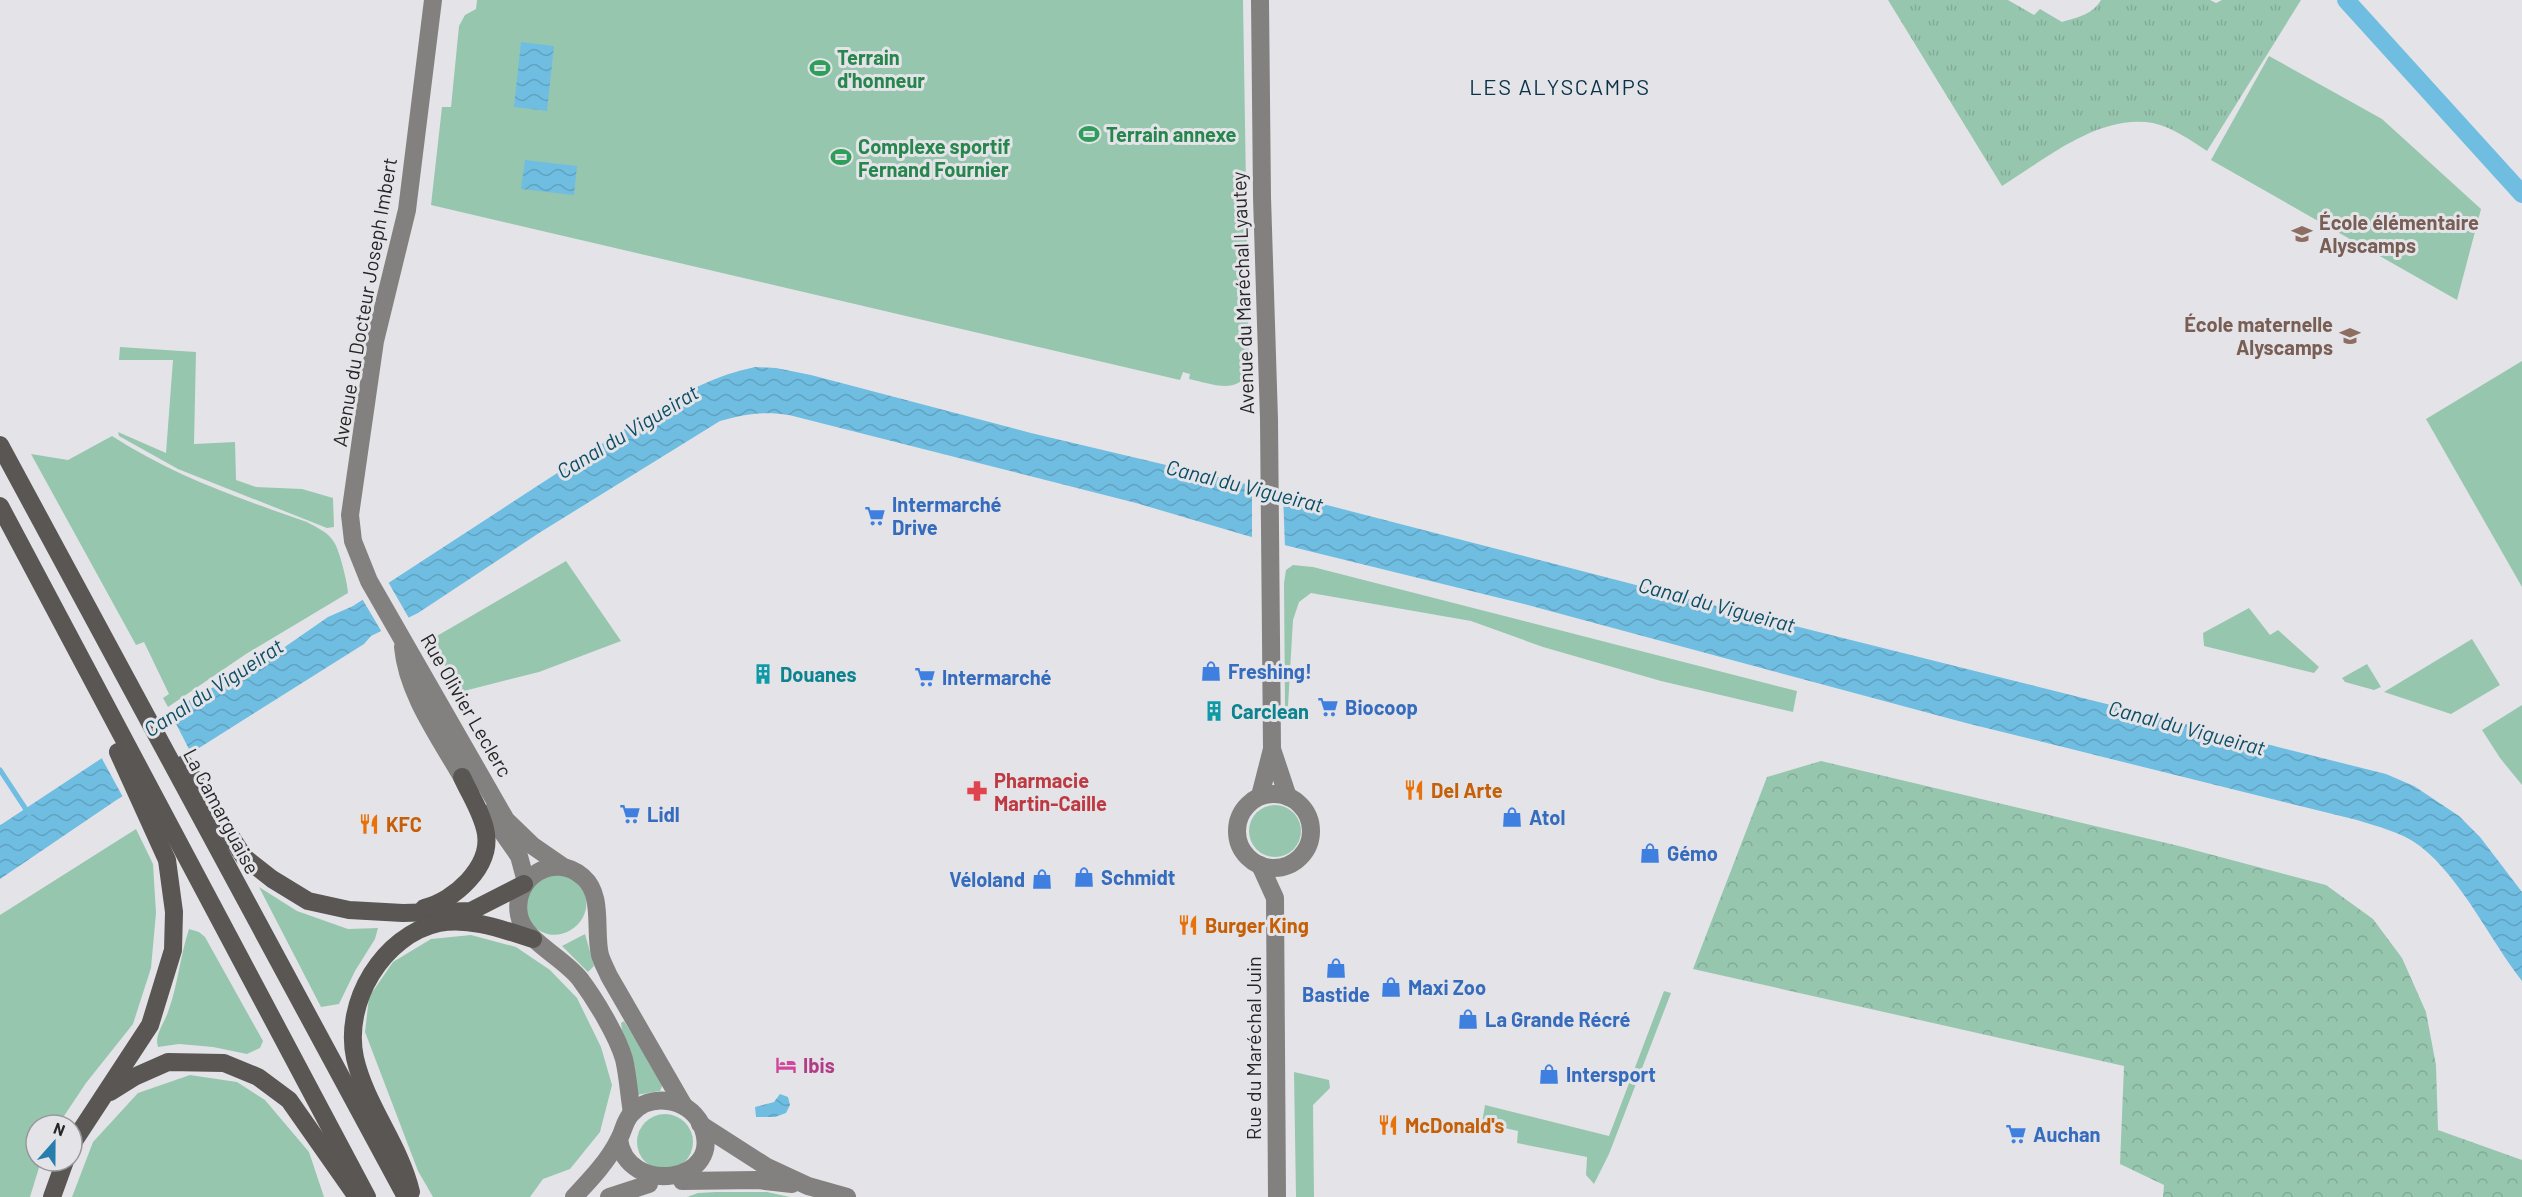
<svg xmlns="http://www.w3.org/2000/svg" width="2522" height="1197" font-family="Barlow,sans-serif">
<defs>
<pattern id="forest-crowns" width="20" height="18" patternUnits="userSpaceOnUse" patternTransform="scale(1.5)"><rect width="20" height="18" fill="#97c6af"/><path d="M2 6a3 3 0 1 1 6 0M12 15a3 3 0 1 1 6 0" fill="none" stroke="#82aa97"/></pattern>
<pattern id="park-tufts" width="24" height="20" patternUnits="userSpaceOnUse" patternTransform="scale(1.5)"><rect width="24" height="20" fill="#97c6af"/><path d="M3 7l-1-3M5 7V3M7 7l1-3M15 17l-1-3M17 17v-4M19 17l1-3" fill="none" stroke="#82aa97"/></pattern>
<pattern id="water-waves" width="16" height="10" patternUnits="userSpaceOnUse" patternTransform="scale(1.5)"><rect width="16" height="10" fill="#6fbde1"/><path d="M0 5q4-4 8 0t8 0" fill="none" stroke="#60a2c1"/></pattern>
</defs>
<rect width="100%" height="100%" fill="#e4e4e8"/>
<g fill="#97c6af">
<path d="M 477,0 L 1243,0 L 1249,371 C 1237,396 1210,383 1189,379 L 1190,374 L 1183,372 L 1180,380 L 431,205 L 442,107 L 451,107 L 459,26 L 465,15 L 476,9 Z"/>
<polygon points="2269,56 2382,119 2481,209 2457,300 2211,160"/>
<polygon points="120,347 196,352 194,444 235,442 236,480 256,487 302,489 333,498 334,527 327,528 178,469 119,436 118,432 166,453 173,360 119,360"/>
<polygon points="2522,361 2522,587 2426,419"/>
<path d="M 112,436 C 172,475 240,499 307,522 C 316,527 328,532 334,542 C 339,549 348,584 348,593 L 246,654 L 168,707 L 163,698 L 169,694 L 144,642 L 136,645 L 31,454 L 68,460 Z"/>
<polygon points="566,561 621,641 539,672 460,692 430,640"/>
<polygon points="1293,565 1313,567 1797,691 1793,712 1661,681 1543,647 1471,621 1311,593 1299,602 1293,620 1288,706 1285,707 1284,583 1286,570"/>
<polygon points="2249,608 2270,635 2278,630 2319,667 2314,673 2204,646 2203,633"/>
<polygon points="2472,639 2500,685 2451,714 2384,692"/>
<polygon points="2367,664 2381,687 2374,690 2345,682 2342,678"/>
<polygon points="2522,705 2522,785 2500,758 2482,730"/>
<circle cx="1275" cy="831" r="26"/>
<polygon points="136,829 153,864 156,913 151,968 133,1024 86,1083 58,1125 36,1125 36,1161 41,1161 30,1197 0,1197 0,915"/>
<path d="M 550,873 C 556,874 563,874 569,876 C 573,877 576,882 579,885 C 601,910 570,945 542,932 C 524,923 525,909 526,892 Z"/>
<polygon points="259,887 297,911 348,929 378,928 375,939 355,971 339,1004 321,1007"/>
<path d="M 189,929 L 199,932 L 205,937 L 263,1041 L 260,1048 L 247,1054 L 213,1047 L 179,1044 L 158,1047 C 154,1035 164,1024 168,1012 C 178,985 180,956 189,929 Z"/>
<polygon points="585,934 594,966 588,972 562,946"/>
<polygon points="471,935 516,947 550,970 577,998 601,1047 612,1085 600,1132 570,1169 543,1179 530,1197 433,1197 418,1171 365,1032 369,997 393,962 431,939"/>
<polygon points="1664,991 1671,993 1609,1154 1594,1184 1586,1175 1587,1157 1517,1143 1518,1131 1482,1123 1485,1105 1609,1136"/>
<polygon points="624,1021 663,1084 660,1091 636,1095 622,1031 621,1023"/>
<polygon points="1294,1072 1329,1080 1330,1088 1313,1105 1314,1197 1296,1197"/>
<polygon points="190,1075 237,1082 265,1100 309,1152 324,1197 72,1197 93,1142 138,1093"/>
<circle cx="665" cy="1142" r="28"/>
<polygon points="716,1192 767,1192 790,1197 687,1197 698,1193"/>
</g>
<polygon fill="url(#forest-crowns)" points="1821,761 2179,846 2326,885 2373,919 2402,958 2426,1012 2436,1065 2438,1130 2522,1160 2522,1197 2163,1197 2164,1185 2120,1164 2124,1066 1693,969 1767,777"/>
<path fill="url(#park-tufts)" d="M 1888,0 L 2008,0 L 2034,15 L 2040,9 L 2062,22 C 2078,17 2092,15 2101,0 L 2210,0 L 2216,3 L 2222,0 L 2301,0 L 2207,151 C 2190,140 2172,127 2153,123 C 2098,114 2046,159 2002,186 Z"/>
<g fill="url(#water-waves)">
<polygon points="521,42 554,46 547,111 514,107"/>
<polygon points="525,160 577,166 574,195 521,189"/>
<path d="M 755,367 L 776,368 L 811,375 L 1031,433 L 1238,482 L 1775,621 L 2386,774 L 2414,786 L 2459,816 L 2480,837 L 2522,892 L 2522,981 C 2490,940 2462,879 2420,846 C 2402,832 2378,827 2357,820 L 1966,723 L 1520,603 L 1248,536 L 1136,503 L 789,415 C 764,411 745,414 720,421 L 539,533 L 418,613 L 371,636 L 364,644 L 115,801 L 0,879 L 0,825 L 2,824 L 190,700 L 279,651 L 328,617 L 353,606 L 651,412 C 685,392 716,375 755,367 Z"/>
<polygon points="780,1094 788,1097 790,1105 786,1113 775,1117 756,1117 755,1107 774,1102"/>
</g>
<g fill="#e4e4e8">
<polygon points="1252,483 1283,492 1285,548 1252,540"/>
<polygon points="387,580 410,620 383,634 361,597"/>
<polygon points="169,710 192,755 124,799 100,755"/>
</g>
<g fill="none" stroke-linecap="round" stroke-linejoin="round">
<polyline stroke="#6fbde1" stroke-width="5" points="0,770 29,814"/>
<polyline stroke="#6fbde1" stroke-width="18" points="2346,0 2522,194"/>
<g stroke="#83817f" stroke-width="18">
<polyline points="433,0 407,210 375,341 350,515 353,541 369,581 506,820 533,846 562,866"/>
<polyline points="1260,0 1262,197 1269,419 1272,749 1260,796"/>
<path d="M 403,647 C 407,693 439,737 462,777 L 471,788"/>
<polyline points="1272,749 1288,797"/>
<circle cx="1274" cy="831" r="37"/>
<polyline points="489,813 519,856 526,882"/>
<polyline points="1260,865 1275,898 1277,1197"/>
<path d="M 632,1113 C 629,1095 628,1076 624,1059 C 617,1035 595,999 580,979 C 563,957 523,940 519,915 C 512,878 554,851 583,877 C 604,895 594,931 600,955 C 602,962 606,969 609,976 L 684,1106"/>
<polyline points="700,1124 767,1167 808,1186 847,1197"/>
<polyline points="682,1181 757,1180 792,1184"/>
<path d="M 574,1197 C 590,1180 609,1160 619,1139 C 624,1130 624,1122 631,1114 C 650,1092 688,1098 701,1124 C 728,1183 626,1197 619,1139"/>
<polyline points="609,1197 649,1184"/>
</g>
<g stroke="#595654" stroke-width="18">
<polyline points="0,445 406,1197"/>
<polyline points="0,506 367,1197"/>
<polyline points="184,764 244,857 272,879 308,901 349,910 403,913 471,911 524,884"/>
<path d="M 424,908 C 454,901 491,867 486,834 C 483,814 470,795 462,777"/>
<polyline points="110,1092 134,1077 168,1062 224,1063 258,1077 289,1100 357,1197"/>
<polyline points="72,1144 150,1025 173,950 174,912 167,860 118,752"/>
<path d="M 411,1192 C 400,1145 366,1106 355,1058 C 343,1002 383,935 439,923 C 470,917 504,930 533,939"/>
<polyline points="52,1197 65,1161"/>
</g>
</g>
<defs>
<g id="stadium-bare" transform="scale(1.62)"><path d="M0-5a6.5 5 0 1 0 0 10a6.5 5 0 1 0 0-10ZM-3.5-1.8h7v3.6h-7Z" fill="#2e9e5b" stroke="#e4e4e8" stroke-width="2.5" paint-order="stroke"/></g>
<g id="school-bare" transform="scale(1.62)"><path d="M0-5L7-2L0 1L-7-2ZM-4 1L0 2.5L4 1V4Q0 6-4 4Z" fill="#8d6e63" stroke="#e4e4e8" stroke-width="2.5" paint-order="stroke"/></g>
<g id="supermarket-bare" transform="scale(1.62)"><path d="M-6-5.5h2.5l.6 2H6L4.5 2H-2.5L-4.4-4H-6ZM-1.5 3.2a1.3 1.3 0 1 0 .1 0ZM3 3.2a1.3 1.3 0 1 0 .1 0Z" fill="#3f7fe0" stroke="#e4e4e8" stroke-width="2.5" paint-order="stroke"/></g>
<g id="shop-bare" transform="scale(1.62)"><path d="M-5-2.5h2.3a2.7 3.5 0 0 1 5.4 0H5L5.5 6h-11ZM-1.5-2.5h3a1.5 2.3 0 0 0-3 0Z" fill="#3f7fe0" stroke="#e4e4e8" stroke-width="2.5" paint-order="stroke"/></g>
<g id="building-bare" transform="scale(1.62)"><path d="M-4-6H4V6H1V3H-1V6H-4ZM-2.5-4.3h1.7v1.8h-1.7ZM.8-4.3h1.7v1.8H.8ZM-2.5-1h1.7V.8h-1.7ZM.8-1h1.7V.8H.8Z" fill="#0f9aa8" stroke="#e4e4e8" stroke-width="2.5" paint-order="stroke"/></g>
<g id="restaurant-bare" transform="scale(1.62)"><path d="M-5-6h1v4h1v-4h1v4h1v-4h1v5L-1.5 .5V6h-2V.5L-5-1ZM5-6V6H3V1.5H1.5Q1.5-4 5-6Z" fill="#e8710a" stroke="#e4e4e8" stroke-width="2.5" paint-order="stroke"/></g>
<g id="pharmacy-bare" transform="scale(1.62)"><path d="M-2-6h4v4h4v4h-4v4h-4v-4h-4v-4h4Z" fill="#e0444e" stroke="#e4e4e8" stroke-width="2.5" paint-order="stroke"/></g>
<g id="hotel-bare" transform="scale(1.62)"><path d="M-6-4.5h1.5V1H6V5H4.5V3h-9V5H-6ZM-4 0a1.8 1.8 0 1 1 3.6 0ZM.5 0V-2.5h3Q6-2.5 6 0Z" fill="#d1479c" stroke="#e4e4e8" stroke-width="2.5" paint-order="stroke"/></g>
</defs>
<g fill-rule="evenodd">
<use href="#stadium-bare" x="820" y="68"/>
<use href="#stadium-bare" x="1089" y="134"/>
<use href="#stadium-bare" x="841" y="157"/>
<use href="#school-bare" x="2302" y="234"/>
<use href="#school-bare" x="2350" y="336"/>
<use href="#supermarket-bare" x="875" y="516"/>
<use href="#shop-bare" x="1211" y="671"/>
<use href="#building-bare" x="763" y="674"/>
<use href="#supermarket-bare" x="925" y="677"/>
<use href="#supermarket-bare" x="1328" y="707"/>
<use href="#building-bare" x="1214" y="711"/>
<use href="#restaurant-bare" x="1414" y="790"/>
<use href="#pharmacy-bare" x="977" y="791"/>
<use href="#supermarket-bare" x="630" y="814"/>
<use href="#shop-bare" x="1512" y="817"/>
<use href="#restaurant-bare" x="369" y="824"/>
<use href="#shop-bare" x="1650" y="853"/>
<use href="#shop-bare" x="1084" y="877"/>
<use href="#shop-bare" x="1042" y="879"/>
<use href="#restaurant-bare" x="1188" y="925"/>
<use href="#shop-bare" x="1336" y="968"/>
<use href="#shop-bare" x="1391" y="987"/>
<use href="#shop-bare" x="1468" y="1019"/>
<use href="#hotel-bare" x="786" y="1065"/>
<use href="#shop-bare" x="1549" y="1074"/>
<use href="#restaurant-bare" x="1388" y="1125"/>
<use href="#supermarket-bare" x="2016" y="1134"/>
</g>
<g text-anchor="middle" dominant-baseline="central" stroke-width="6" stroke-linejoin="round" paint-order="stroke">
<g font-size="20" font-weight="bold" fill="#27864d" stroke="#e4e4e8" text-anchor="start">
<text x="837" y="57">Terrain<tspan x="837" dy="23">d'honneur</tspan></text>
<text x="1106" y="134">Terrain annexe</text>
<text x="858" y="146">Complexe sportif<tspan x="858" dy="23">Fernand Fournier</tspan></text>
</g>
<g font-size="20" font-weight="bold" fill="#785e54" stroke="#e4e4e8" text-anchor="start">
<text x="2319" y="222">École élémentaire<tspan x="2319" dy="23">Alyscamps</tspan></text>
<text x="2333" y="324" text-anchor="end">École maternelle<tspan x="2333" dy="23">Alyscamps</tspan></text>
</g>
<g font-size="20" fill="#262627" stroke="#e4e4e8">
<text transform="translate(1242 293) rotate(-92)">Avenue du Maréchal Lyautey</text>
<text transform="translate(364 302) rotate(-80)">Avenue du Docteur Joseph Imbert</text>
<text transform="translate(467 705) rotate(60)">Rue Olivier Leclerc</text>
<text transform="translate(222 811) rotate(62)">La Camarguaise</text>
<text transform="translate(1253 1048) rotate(-90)">Rue du Maréchal Juin</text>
</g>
<g font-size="20" font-weight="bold" fill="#366cbe" stroke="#e4e4e8" text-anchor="start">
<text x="892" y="504">Intermarché<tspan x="892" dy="23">Drive</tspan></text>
<text x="1228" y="671">Freshing!</text>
<text x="942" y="677">Intermarché</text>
<text x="1345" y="707">Biocoop</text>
<text x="647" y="814">Lidl</text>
<text x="1529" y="817">Atol</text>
<text x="1667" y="853">Gémo</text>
<text x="1101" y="877">Schmidt</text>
<text x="1025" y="879" text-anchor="end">Véloland</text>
<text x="1408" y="987">Maxi Zoo</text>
<text x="1336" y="994" text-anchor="middle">Bastide</text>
<text x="1485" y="1019">La Grande Récré</text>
<text x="1566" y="1074">Intersport</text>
<text x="2033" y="1134">Auchan</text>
</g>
<g font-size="20" font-weight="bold" fill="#0d838f" stroke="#e4e4e8" text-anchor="start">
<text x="780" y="674">Douanes</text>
<text x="1231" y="711">Carclean</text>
</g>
<g font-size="20" font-weight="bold" fill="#be3a42" stroke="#e4e4e8" text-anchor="start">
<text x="994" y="780">Pharmacie<tspan x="994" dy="23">Martin-Caille</tspan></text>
</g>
<g font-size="20" font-weight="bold" fill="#c56008" stroke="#e4e4e8" text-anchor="start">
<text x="1431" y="790">Del Arte</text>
<text x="386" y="824">KFC</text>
<text x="1205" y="925">Burger King</text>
<text x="1405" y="1125">McDonald's</text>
</g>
<g font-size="20" font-weight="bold" fill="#b23c85" stroke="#e4e4e8" text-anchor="start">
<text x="803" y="1065">Ibis</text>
</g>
<g font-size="21" font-style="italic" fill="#0b4e66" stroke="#e4e4e8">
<text transform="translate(627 431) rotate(-31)">Canal du Vigueirat</text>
<text transform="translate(1245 485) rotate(14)">Canal du Vigueirat</text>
<text transform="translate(1717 604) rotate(15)">Canal du Vigueirat</text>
<text transform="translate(213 687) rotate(-33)">Canal du Vigueirat</text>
<text transform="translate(2187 727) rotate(15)">Canal du Vigueirat</text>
</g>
<g font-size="22" letter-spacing="1.5" fill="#093249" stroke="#e4e4e8">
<text x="1560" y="86">LES ALYSCAMPS</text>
</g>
</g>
<g transform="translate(54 1143) rotate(21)"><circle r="28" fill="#e4e4e8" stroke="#98989b" stroke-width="1.5"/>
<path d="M0-4.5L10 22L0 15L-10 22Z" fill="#277dac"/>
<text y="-9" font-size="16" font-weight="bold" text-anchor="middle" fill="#262627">N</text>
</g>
</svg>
